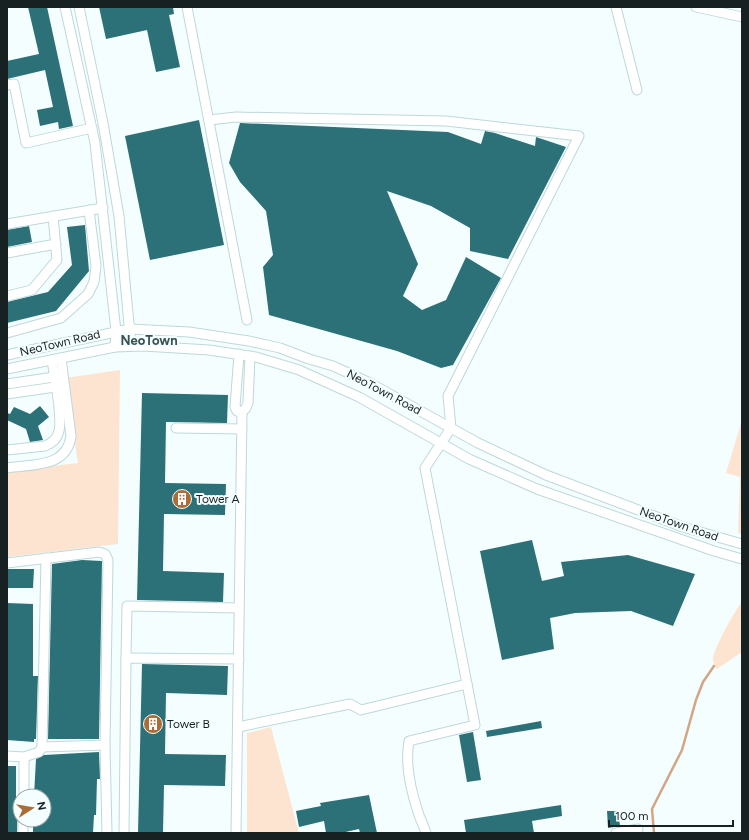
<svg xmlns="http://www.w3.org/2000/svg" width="749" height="840" font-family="Figtree,sans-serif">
<rect width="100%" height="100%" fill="#f4feff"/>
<g fill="#fde4d1">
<polygon points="120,370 118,544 7,557 7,471 78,463 65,378"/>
<polygon points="742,420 742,534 738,533 740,477 726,473"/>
<path d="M 742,602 L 742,652 L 717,669 C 714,666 713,662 713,658 C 714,648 735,610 742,602 Z"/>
<polygon points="271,727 299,833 247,833 247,733"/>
</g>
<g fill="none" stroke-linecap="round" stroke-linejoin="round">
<polyline stroke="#d2a685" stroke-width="2.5" points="654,833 652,809 682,750 696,700 703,682 714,666"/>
</g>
<g fill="#2b7177">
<polygon points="28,7 47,7 73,126 59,129 58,122 40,126 37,110 53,107 45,70 7,79 7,61 39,54"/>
<polygon points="99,7 173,7 174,14 169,15 180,67 156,72 147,30 106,39"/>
<polygon points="199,120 224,245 150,260 125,136"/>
<polygon points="240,123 448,132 481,144 485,131 495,133 535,146 536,137 566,147 508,259 470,251 470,228 431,206 387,191 418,264 403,296 422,310 446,300 466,257 501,278 453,365 441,368 397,351 269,315 263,267 273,255 266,211 240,182 229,163"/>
<polygon points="85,225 89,271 56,311 7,323 7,302 48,292 72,265 67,227"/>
<polygon points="29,226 32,242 7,247 7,230"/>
<polygon points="142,393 228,395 227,423 166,422 165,483 226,484 225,515 164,514 163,571 224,573 223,602 137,600"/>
<polygon points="40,406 49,417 38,426 43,440 30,442 26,429 7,420 7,413 10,414 14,407 30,414"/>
<polygon points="532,540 542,581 564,576 561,562 628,555 695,574 673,626 631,611 575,613 550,618 554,649 502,660 480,551"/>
<polygon points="82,560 102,561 99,739 48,739 52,564"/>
<polygon points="7,569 34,569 33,588 7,588"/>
<polygon points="7,603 33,604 33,676 38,676 36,739 34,739 34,742 7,740"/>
<polygon points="142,664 228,666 227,695 166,693 165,754 226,755 225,786 164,785 163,833 138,833"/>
<polygon points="541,721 542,728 487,737 486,731"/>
<polygon points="473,732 481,780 467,782 459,735"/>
<polygon points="99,752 100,779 97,779 96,815 94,815 93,833 33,833 33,820 44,820 44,796 34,796 36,759 44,755"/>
<polygon points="7,766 16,766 16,798 18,798 17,833 7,833"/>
<polygon points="369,795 377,833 360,833 359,829 341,833 326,833 324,821 299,827 296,811 321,806 320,803"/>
<polygon points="561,805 562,816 532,821 534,833 466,833 464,820"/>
<polygon points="607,811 618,811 620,826 608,828"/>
</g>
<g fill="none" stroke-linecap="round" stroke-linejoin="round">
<g stroke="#bed8da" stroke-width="11">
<g id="minor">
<polyline points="65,7 95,143 116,331 115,347"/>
<polyline points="79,7 103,123 119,216 131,346"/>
<polyline points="187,7 247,320"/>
<polyline points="616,7 637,90"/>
<polyline points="696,7 742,17"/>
<polyline points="7,85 14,84 26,143 92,128"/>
<path d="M 209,120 L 236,117 L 446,121 L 579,136 L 448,396 L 451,428 L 425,468 L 475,725 L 409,741 C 405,763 411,791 418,812 C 420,819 424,826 426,833"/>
<polyline points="7,224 103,208"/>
<polyline points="7,253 56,244"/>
<polyline points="7,296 32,290 57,260 53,216"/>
<polyline points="7,333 61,318 88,294 94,282 96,266 89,210"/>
<polyline points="239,354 235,407 237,411 242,412 246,408 248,403 250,356"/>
<polyline points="7,355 130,329 189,332 249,341 280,348 309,359 333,366 368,382 478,443 546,475 683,527 742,544"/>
<polyline points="7,369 115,347 144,346 209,350 256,357 299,370 359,397 469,459 537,489 714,551 742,559"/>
<polyline points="7,384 54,377"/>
<polyline points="7,394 55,387"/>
<polyline points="176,428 242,429"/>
<path d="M 7,450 L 45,446 C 50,444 56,440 58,434 C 64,422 54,375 52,360"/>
<path d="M 7,468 C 33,464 67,468 71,436 L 61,358"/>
<polyline points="7,563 99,552 105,554 108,560 105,745 107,833"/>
<polyline points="126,658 127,606 239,608"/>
<polyline points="238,727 350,704 361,710 467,684"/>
<polyline points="42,747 105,745"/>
<polyline points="7,756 24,757 39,752 42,747 46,558"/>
<polyline points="24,796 24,757"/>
<polyline points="23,833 23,820"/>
<polyline points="124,833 126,658 239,659"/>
<polyline points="236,833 242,412"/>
<polyline points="616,833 638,829"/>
</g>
</g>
<use href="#minor" stroke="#fff" stroke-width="9"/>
</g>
<defs>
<g id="building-disc" transform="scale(1)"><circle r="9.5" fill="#ac6c35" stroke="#f4feff"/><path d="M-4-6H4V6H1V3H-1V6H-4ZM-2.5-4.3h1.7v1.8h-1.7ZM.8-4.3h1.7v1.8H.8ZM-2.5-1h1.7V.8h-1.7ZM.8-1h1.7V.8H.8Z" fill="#fff"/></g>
</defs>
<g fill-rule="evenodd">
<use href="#building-disc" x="182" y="499"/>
<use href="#building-disc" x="153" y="724"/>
</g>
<g text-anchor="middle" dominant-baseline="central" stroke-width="4" stroke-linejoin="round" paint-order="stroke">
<g font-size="12" fill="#182122" stroke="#f4feff">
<text transform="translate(60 343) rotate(-13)">NeoTown Road</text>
<text transform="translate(384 392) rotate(28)">NeoTown Road</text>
<text transform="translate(679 524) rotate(19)">NeoTown Road</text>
</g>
<g font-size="12" fill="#182122" stroke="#f4feff" text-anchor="start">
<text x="196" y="499">Tower A</text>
<text x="167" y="724">Tower B</text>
</g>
<g font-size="13" font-weight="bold" fill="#3b5153" stroke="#f4feff">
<text x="149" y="340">NeoTown</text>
</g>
</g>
<rect width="749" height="840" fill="none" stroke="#182122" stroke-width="16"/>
<g transform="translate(32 808) rotate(78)"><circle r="19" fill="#f4feff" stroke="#9ca6a7"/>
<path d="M0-3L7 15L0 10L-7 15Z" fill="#ac6c35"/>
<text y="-6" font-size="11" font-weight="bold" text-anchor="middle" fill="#182122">N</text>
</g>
<path d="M609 820v6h124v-6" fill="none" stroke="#182122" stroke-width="2"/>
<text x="615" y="820" font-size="12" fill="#182122" stroke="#f4feff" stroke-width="3" paint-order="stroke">100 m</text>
</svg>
